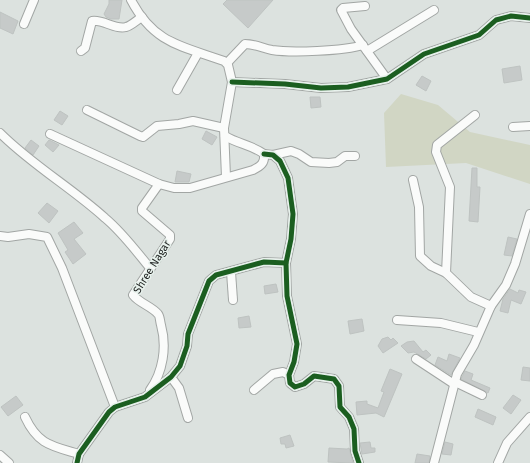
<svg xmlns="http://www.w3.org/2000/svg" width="530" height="463" font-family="'Fira Sans',sans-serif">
<rect width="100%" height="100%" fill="#dce2df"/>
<polygon fill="#d1d6c4" points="401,94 438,105 470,132 530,145 530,184 466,163 386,167 384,113"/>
<g fill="#c6cac9" stroke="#bec3c1">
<polygon points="109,0 122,0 119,19 111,19 106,17 104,14 109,4"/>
<polygon points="227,0 273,0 248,28 223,4"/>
<polygon points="0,12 18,21 13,34 0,28"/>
<polygon points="520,66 522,80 504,83 502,69"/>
<polygon points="422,76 431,81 426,91 416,85"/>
<polygon points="310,97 320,97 321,107 311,108"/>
<polygon points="60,111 68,116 62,125 54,120"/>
<polygon points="206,131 217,137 212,145 202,139"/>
<polygon points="31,140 39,146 33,155 25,148"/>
<polygon points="49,140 59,145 53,152 45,145"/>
<polygon points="472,168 477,168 477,187 480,187 478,222 469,221"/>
<polygon points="177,171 191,174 189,182 175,182"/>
<polygon points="47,203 58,211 49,223 38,213"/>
<polygon points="74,222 83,233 74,239 86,254 73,264 65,252 68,250 58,233"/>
<polygon points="508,237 517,239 512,256 504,255"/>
<polygon points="276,284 278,292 265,294 264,286"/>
<polygon points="510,289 518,293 519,290 526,292 521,304 511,300 508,313 500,311 503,299"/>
<polygon points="249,316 251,327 239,328 238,318"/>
<polygon points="362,319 364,331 350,334 348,321"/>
<polygon points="388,337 391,340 393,338 398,343 383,353 378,346 382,339"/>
<polygon points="414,341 423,352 426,350 431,355 426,359 414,352 408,353 401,346 407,342"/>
<polygon points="449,354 460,358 451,375 435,365 438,357 447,361"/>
<polygon points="523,367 530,368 530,381 521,380"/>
<polygon points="390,369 402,374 384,417 376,413 357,415 356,402 367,401 367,404 378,408 384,392 381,391"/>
<polygon points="465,371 473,374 471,380 490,388 488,393 461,379"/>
<polygon points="513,395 521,400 511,414 503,408"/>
<polygon points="16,396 23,405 8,416 1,407"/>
<polygon points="478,409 496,417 493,425 475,417"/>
<polygon points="290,435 294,446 286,448 285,444 281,444 280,438"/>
<polygon points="370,442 371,448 375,448 375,452 362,454 360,443"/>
<polygon points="445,442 453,444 451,455 442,454"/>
<polygon points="329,448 347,449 349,448 353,463 328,462"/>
<polygon points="417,454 430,456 429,463 415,463"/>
</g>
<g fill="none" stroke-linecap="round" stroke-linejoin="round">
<g stroke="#a2a6a4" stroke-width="10">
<g id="minor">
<path d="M 131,0 C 154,44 182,46 224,61 L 228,65 L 232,82 L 224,128 L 226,177"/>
<polyline points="365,6 343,8 341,10 351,29 387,79"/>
<polyline points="24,24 34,0"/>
<path d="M 81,51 L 85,48 L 92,21 C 103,19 115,30 126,27 C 131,26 137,20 142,17"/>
<polyline points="367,51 434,10"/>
<path d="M 227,63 L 245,44 C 255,44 262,48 272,50 C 291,53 344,51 363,45"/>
<polyline points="232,82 285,84 321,88 348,87 387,79 424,54 479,35 496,20 511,16 530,18"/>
<polyline points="177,90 198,53"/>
<polyline points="87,110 140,136 143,137 157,126 179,124 193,121 224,128"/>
<polyline points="475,115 437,145 436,152 450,187 446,273 471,297 491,306"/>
<polyline points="513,127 530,126"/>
<path d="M 0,133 C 32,165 72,188 105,218 C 122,232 136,251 150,268"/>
<path d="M 50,134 L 159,184 L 174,188 L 190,188 L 253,170 C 261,166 265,163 264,154 C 252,145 238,144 225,136"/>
<polyline points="264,154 273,155 280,161 288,178 293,214 291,239 286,263 287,296 297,344 294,362 289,375 290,383 295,387 304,384 314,376 334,379 339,386 340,407 349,417 354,429 355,451 359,463"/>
<polyline points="273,155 291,151 299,154 311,162 329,163 337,162 345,156 355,156"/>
<polyline points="413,180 419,207 420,256 431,266 446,273"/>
<polyline points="0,236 8,237 29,234 47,237 62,268 115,407"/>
<polyline points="231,272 233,300"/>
<polyline points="397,320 441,323 478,332"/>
<polyline points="416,359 454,384"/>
<polyline points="171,377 179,388 188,418"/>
<polyline points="455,382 482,395"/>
<path d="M 150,390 C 163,372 167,347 161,325 C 160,322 160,316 158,314 C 151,306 139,303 133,295 L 170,239 L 170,235 L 142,211 L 142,208 L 159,184"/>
<polyline points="254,390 273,374 283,372 289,375"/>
<path d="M 25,417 C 38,445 52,446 79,454"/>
<polyline points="0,455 9,463"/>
<polyline points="77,463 79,454 109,412 115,407 145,397 171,377 180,366 187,346 188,334 209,281 216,275 264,262 286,263"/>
<polyline points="434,463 457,374 474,345 491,306 506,285 515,264 530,214"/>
<polyline points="498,463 507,443 530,417"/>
</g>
</g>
<use href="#minor" stroke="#fafbfa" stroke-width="8"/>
<g stroke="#e7f1ec" stroke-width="8">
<g id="cycleway">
<polyline points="232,82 285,84 321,88 348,87 387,79 424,54 479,35 496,20 511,16 530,18"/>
<polyline points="264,154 273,155 280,161 288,178 293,214 291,239 286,263 287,296 297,344 294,362 289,375 290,383 295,387 304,384 314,376 334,379 339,386 340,407 349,417 354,429 355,451 359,463"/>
<polyline points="77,463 79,454 109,412 115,407 145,397 171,377 180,366 187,346 188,334 209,281 216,275 264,262 286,263"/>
</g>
</g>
<use href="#cycleway" stroke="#1b5e20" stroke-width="5"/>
</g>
<g text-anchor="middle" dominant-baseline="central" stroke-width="3" stroke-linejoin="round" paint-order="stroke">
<g font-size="11" fill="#1d201f" stroke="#e7f1ec">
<text transform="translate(152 267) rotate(-58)">Shree Nagar</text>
</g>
</g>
</svg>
